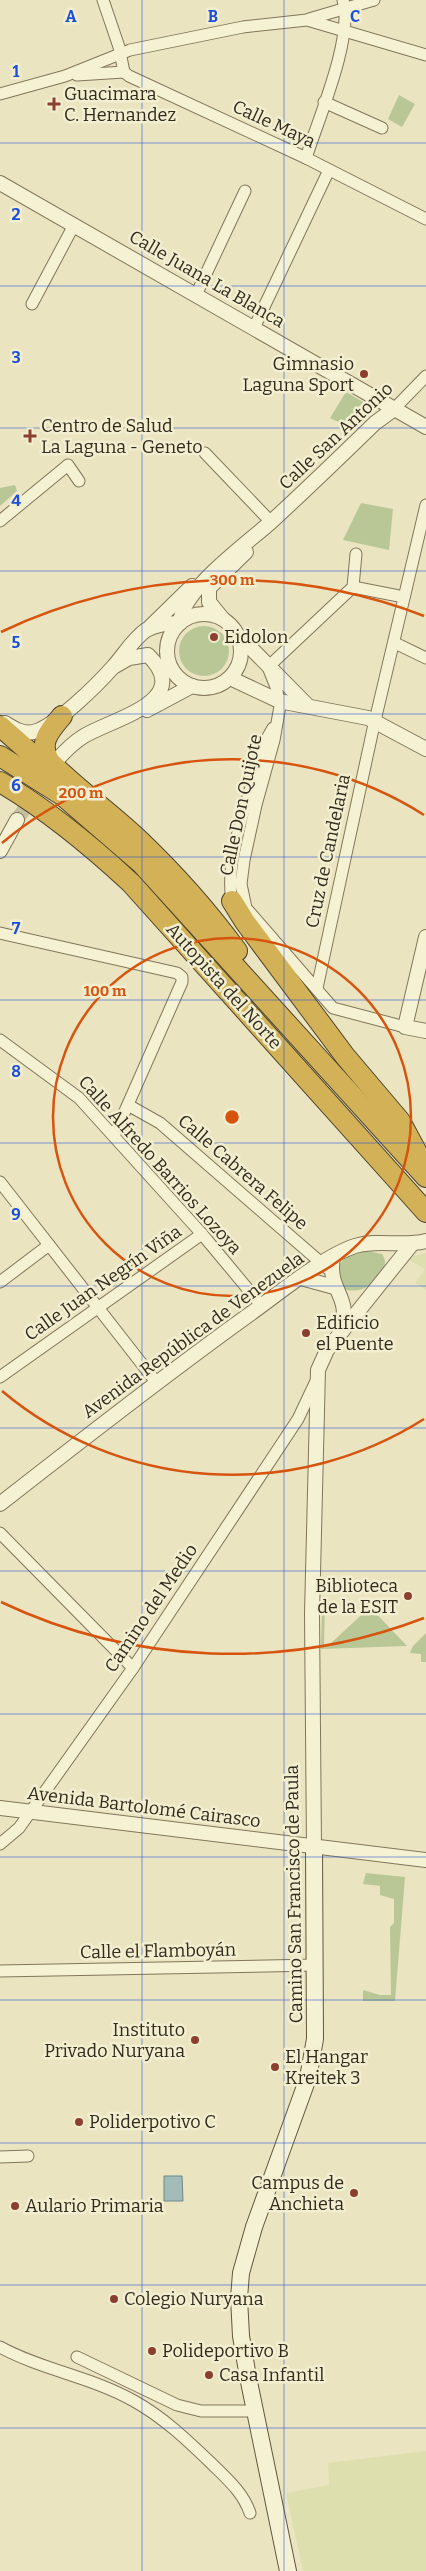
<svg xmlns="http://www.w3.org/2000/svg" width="426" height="2571" font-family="Bitter,serif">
<rect width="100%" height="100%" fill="#eae4c1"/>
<g fill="#dedfaf">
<polygon points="426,1253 426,1290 415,1283 425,1269 409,1260 413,1256"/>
<polygon points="426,2451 426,2571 303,2571 286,2493 329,2485 328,2463"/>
</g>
<g fill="#b9c796">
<polygon points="399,95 415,104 402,127 388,119"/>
<polygon points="346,392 365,403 366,409 347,426 330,418"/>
<polygon points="15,485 17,491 0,506 0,488"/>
<polygon points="361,503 393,509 389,550 343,540"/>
<circle cx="204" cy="651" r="25"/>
<path d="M 367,1251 L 382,1254 C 395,1271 362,1301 340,1287 C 335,1261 341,1257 367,1251 Z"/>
<polygon points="325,1601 324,1645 330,1644 370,1607 407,1646 321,1649 322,1604"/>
<polygon points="426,1633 426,1662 421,1662 421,1654 410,1653 413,1646"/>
<polygon points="366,1873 405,1877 395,2001 363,2001 363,1990 380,1995 391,1995 390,1927 394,1923 394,1899 380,1895 380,1886 363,1884"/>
</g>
<polygon fill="#a3bcb9" stroke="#6b8987" points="164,2176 182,2176 183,2201 164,2201"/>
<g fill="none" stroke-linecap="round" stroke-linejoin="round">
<polyline stroke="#c5bfa0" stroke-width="14" stroke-dasharray="14 7" stroke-linecap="butt" points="17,820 35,793"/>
<g stroke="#82765a" stroke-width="13">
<g id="minor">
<polyline points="103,0 119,47 124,72 129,76 306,158 426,219"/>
<polyline points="309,19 374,0"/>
<polyline points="77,75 124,72"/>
<polyline points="0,94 65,76 130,50 243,27 307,20 426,55"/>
<polyline points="324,102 382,128"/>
<path d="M 306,158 C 318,120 354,37 343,0"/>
<polyline points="196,295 245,191"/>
<polyline points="32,304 74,225"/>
<polyline points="254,328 329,170"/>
<polyline points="394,409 426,376"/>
<polyline points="205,453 271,522"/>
<polyline points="0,521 68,465 79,481"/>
<polyline points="356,554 353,587 268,667 276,687 280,706 274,740 256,805 244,860 241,884 246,908 333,1008 405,1027"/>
<polyline points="353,587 404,597"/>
<polyline points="395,643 426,658"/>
<path d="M 232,901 C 224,855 252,789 265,742 L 273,728"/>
<polyline points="0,933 177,973 182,977 182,982 114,1136"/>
<polyline points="317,988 373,729 426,505"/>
<polyline points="0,1040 79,1098 202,1234 262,1306"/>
<polyline points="128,1105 160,1123 327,1268"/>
<polyline points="0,1182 156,1382"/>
<polyline points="0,1282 49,1245"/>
<polyline points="0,1377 202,1234"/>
<polyline points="0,1533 133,1668"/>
<polyline points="0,1844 19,1828 133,1668 298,1419 316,1381"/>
<polyline points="0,1971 316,1965"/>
<polyline points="0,2157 28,2156"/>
<path d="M 0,2347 C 42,2370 92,2377 134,2401 C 163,2417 187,2440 211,2463 C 226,2478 243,2492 250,2513"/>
<polyline points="77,2357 177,2405 201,2411 255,2411"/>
</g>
</g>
<g stroke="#82765a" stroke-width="16">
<g id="tertiary">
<polyline points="0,183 426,427"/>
<circle cx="204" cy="651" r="37"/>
<polyline points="222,618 209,602 209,588 246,552"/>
<path d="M 180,623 C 181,590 248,543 272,521 C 307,489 341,456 375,423 L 394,409"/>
<polyline points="150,627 192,586"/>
<polyline points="239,636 308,706"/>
<polyline points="230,678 279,701 368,718 426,749"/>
<polyline points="147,710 192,686"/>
<path d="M 5,723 C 13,728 22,734 33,732 C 54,728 98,684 113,667 C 124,655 132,640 146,630 C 157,624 168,623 180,623"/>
<path d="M 56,761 C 64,752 74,742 84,736 C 114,718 195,701 148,655 L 129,658 L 115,666"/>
<polyline points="0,851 17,820"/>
<polyline points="426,937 405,1027 426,1031"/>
<path d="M 333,1258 C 327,1291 352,1296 341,1328"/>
<polyline points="301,1278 334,1287"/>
<path d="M 0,1504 C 83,1439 165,1375 250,1314 C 278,1294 324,1256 355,1246 C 378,1239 403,1247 426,1241"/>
<polyline points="0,1808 426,1860"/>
<polyline points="314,1846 312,1614 318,1370 327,1350 412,1244"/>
</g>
</g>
<g stroke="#63573d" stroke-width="18">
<polyline id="secondary" points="288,2571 248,2377 241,2336 239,2298 241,2273 254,2227 308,2078 315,2039 314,1846"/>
</g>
<g stroke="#4f432e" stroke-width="22">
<g id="motorway">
<path d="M 62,716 C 50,730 37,744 50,762 C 77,789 108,811 136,837 C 173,872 207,910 237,951"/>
<polyline points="0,726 51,771"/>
<polyline points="0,756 62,795 142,864 426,1177"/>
<path d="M 0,782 C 48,810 90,845 131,883 L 426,1212"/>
<polyline points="232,901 245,922 345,1056 400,1121 422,1162"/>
</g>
</g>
<use href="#minor" stroke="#f5f1d3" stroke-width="11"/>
<use href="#tertiary" stroke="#f5f1d3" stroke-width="14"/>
<use href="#secondary" stroke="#f5f1d3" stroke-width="16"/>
<use href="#motorway" stroke="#d3b257" stroke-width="20"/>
</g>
<path fill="none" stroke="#1d4ed8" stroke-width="1" stroke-opacity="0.55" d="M 142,0 L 142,2571M 284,0 L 284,2571M 0,143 L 426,143M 0,286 L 426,286M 0,428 L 426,428M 0,571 L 426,571M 0,714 L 426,714M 0,857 L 426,857M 0,1000 L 426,1000M 0,1143 L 426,1143M 0,1286 L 426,1286M 0,1428 L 426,1428M 0,1571 L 426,1571M 0,1714 L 426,1714M 0,1857 L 426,1857M 0,2000 L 426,2000M 0,2143 L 426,2143M 0,2285 L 426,2285M 0,2428 L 426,2428"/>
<g fill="none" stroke="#d6540e" stroke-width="2.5">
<circle cx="232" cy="1117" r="179"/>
<path d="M424 1419A358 358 0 0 1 2 1391M2 843A358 358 0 0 1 424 815"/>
<path d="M424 1618A537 537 0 0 1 1 1602M1 632A537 537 0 0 1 424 616"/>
</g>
<g fill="#8c3e2f" stroke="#f2eed0" stroke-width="2">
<path d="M51.5 96.5h5v5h5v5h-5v5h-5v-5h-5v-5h5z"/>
<circle cx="364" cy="374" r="5"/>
<path d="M27.5 428.5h5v5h5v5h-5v5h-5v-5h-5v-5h5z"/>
<circle cx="214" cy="637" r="5"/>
<circle cx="306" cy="1333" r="5"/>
<circle cx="408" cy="1596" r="5"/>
<circle cx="195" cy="2040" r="5"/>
<circle cx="275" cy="2067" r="5"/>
<circle cx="79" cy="2122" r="5"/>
<circle cx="354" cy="2193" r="5"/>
<circle cx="15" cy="2206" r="5"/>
<circle cx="114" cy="2299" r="5"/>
<circle cx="152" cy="2351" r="5"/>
<circle cx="209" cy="2375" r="5"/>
</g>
<g text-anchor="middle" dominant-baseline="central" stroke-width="5" stroke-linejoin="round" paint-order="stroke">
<g font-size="18" fill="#322b1d" stroke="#f2eed0" text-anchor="start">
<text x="64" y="94">Guacimara<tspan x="64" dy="21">C. Hernandez</tspan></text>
<text x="354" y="364" text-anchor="end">Gimnasio<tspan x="354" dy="21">Laguna Sport</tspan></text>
<text x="41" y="426">Centro de Salud<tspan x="41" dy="21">La Laguna - Geneto</tspan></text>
<text x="224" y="637">Eidolon</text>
<text x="316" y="1323">Edificio<tspan x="316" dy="21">el Puente</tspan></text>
<text x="398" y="1586" text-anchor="end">Biblioteca<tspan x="398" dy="21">de la ESIT</tspan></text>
<text x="185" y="2030" text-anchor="end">Instituto<tspan x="185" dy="21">Privado Nuryana</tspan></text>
<text x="285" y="2057">El Hangar<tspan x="285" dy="21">Kreitek 3</tspan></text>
<text x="89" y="2122">Poliderpotivo C</text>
<text x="344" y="2183" text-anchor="end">Campus de<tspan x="344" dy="21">Anchieta</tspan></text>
<text x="25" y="2206">Aulario Primaria</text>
<text x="124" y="2299">Colegio Nuryana</text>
<text x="162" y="2351">Polideportivo B</text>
<text x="219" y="2375">Casa Infantil</text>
</g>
<g font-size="18" fill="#322b1d" stroke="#f2eed0">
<text transform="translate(274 124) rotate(25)">Calle Maya</text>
<text transform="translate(207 279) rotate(30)">Calle Juana La Blanca</text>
<text transform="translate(336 436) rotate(-43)">Calle San Antonio</text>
<text transform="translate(241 805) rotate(-78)">Calle Don Quijote</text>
<text transform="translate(328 851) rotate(-78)">Cruz de Candelaria</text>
<text transform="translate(224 986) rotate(48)">Autopista del Norte</text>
<text transform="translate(160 1165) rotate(48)">Calle Alfredo Barrios Lozoya</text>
<text transform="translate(243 1172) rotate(41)">Calle Cabrera Felipe</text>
<text transform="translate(103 1283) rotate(-35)">Calle Juan Negrín Viña</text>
<text transform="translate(193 1335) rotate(-36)">Avenida República de Venezuela</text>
<text transform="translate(151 1608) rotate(-56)">Camino del Medio</text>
<text transform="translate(144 1807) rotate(7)">Avenida Bartolomé Cairasco</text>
<text transform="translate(294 1894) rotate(-91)">Camino San Francisco de Paula</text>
<text transform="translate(158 1951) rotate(-1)">Calle el Flamboyán</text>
</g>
</g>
<g font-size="16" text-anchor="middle" font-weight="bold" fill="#1d4ed8" stroke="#f2eed0" stroke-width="5" stroke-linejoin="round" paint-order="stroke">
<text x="71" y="22">A</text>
<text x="213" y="22">B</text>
<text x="355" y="22">C</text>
<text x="16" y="77">1</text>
<text x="16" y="220">2</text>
<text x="16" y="363">3</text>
<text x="16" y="506">4</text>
<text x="16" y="648">5</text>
<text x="16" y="791">6</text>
<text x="16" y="934">7</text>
<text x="16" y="1077">8</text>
<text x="16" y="1220">9</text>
</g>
<circle cx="232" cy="1117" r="8" fill="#d6540e" stroke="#f2eed0" stroke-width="2.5"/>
<g font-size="15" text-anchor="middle" font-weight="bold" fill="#d6540e" stroke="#f2eed0" stroke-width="5" stroke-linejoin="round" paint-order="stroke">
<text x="232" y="585">300 m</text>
<text x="81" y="798">200 m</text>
<text x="105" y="996">100 m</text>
</g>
</svg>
